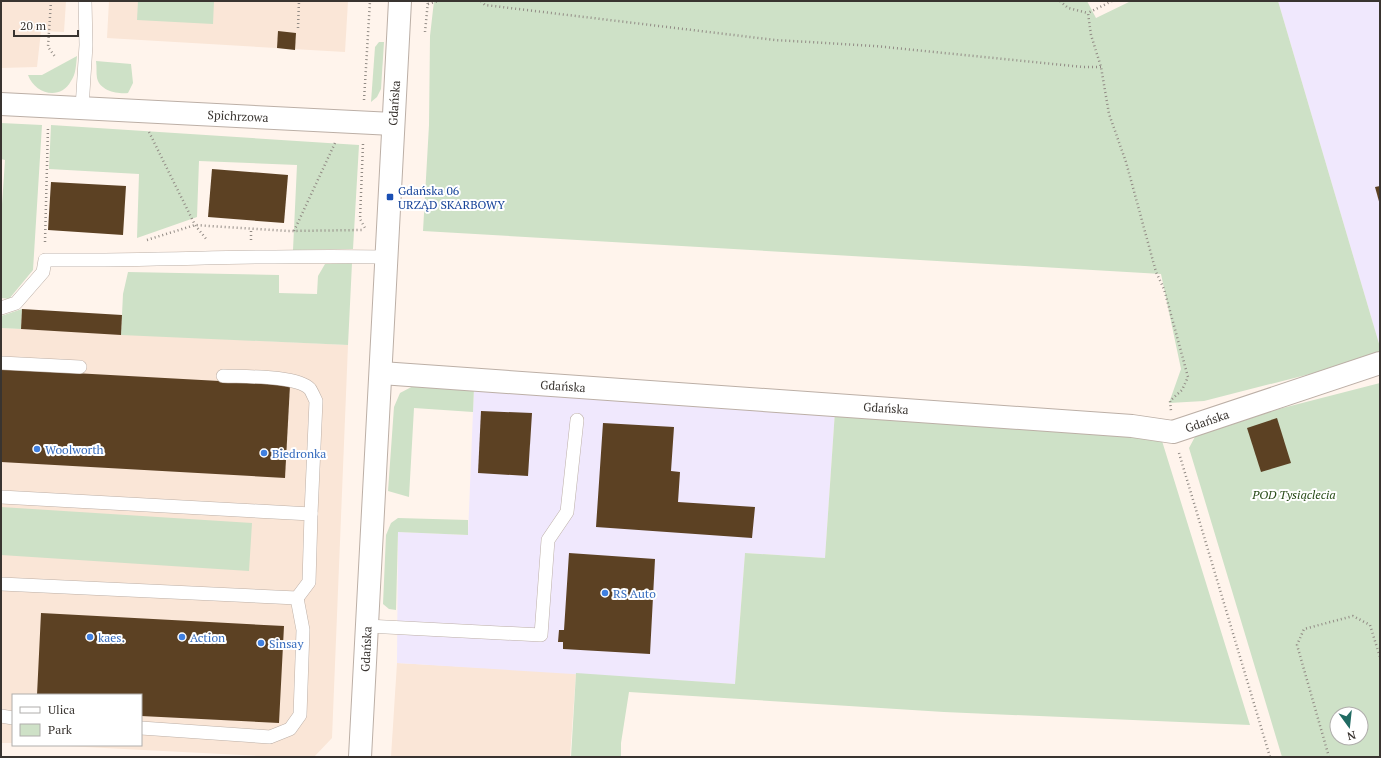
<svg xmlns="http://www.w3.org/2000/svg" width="1381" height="758" font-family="'PT Serif',serif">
<rect width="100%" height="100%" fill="#fff4ec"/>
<g fill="#fae6d7">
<polygon points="1,1 66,1 64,32 41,31 37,67 1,68"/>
<polygon points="109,1 348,1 345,52 107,38"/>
<polygon points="1,328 348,345 332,738 314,757 278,757 46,745 141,745 141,695 13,695 13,743 1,743"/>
<polygon points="397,663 576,673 570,757 391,757"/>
</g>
<g fill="#f0e8fd">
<polygon points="1278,1 1380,1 1380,347"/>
<polygon points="474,387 835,411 825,558 745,553 735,684 397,663 398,532 468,535"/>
</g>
<g fill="#cee1c7" fill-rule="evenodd">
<polygon points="138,1 214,1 213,24 137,20"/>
<polygon points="434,1 1087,1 1096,18 1131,1 1278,1 1380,347 1380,356 1204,401 1169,403 1181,369 1161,274 423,231 429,125 430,36"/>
<polygon points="379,42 384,42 381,89 377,97 371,102 375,47"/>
<path d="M 77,56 C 76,65 76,74 71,81 C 60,101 35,94 28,75 L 42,75 Z"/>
<path d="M 96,61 L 131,64 L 133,83 L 128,93 C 117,94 100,91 97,78 C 96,73 97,67 96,61 Z"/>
<polygon points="1,123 42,125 33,270 9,299 1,298 1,219 5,160 1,159"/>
<polygon points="51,125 359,145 353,249 293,250 297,165 199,161 197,217 137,238 139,174 49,169"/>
<polygon points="352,263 348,345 121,335 123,294 128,272 279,275 279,293 317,294 318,276 325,264"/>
<polygon points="22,309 21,329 1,328 1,316"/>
<path d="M 1380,383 L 1380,757 L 1282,757 L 1189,448 L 1197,433 L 1224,423 ZM 1337,714 L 1361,714 L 1361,738 L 1337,738 Z"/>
<polygon points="417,384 474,387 473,412 414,408 409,497 388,491 394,407 400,393"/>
<polygon points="835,411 1158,428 1250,725 944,712 629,692 621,743 621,757 571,757 576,673 735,684 745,553 825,558"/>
<polygon points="1,507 252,523 249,571 1,555"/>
<polygon points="398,518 468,520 468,535 398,532 396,610 389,609 383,604 386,535 391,523"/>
</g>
<g fill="#5c4123">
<polygon points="278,31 296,33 295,50 277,48"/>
<polygon points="212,169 288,175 284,223 208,217"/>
<polygon points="51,182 126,186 123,235 48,230"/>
<polygon points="1380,186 1380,205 1375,187"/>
<polygon points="22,309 122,315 121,335 21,329"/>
<polygon points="1,369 290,385 285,478 1,462"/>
<polygon points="481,411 532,413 528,476 478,473"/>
<polygon points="1277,418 1291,463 1261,472 1247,428"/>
<polygon points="603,423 674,427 671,471 680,472 678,502 755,507 752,538 596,527"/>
<polygon points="569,553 655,559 650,654 563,649 563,642 558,642 559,630 564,630"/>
<polygon points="41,613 284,626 279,723 141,716 141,695 37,695"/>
</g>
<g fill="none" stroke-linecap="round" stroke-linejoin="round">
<g stroke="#bcafa6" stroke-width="14">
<g id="service">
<polyline points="82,108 86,45 85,1"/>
<path d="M 1,308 L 16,303 L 43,272 L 45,260 C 159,261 273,254 386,257"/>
<polyline points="1,363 80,367"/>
<path d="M 223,376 C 243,377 297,375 310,389 C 312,392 314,397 316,401 L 311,514"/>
<polyline points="1,497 311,514 309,582 297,598 1,584"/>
<polyline points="367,626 541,635 548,540 567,512 577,420"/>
<polyline points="1,716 13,718"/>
<polyline points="141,728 270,737 290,729 300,715 303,630 297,598"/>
</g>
</g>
<g stroke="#bcafa6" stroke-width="24">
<g id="minor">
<polyline points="1,104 393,124"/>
<polyline points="381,373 1132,426 1173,432 1380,363"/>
</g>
</g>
<g stroke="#bcafa6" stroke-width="24">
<polyline id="tertiary" points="360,757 400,1"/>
</g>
<g stroke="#928b85" stroke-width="2.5" stroke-dasharray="1 3" stroke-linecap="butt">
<polyline points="51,1 48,47 56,58"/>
<polyline points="363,1 363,4"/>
<polyline points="481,1 485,5 775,40 875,46 1083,67 1101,67"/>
<polyline points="1060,1 1068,8 1088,13"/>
<polyline points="1112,1 1088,13 1091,35 1101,67 1109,114 1126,162 1156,272 1164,289 1188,377 1182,390 1170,401 1171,411"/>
<polyline points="428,4 438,1"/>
<polyline points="298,28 299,1"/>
<polyline points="425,32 428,1"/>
<polyline points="364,100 370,1"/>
<polyline points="149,132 195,225 207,240"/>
<polyline points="363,144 360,219 365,228"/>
<polyline points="294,231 335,143"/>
<polyline points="147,240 195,225 288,231 362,230"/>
<polyline points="251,240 251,229"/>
<polyline points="45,242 48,127"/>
<polyline points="1179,453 1270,757"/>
<polyline points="1329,757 1297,645 1304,629 1353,616 1370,625 1380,657"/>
</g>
<use href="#service" stroke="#fff" stroke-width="13"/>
<use href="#minor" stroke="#fff" stroke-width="22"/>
<use href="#tertiary" stroke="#fff" stroke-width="22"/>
</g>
<rect fill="#1a4fb4" stroke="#fff" stroke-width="1.5" x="386" y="193" width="8" height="8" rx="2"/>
<g fill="#3f7fe0" stroke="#fff" stroke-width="1.5">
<circle cx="37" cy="449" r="4"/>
<circle cx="264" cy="453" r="4"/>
<circle cx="605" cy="593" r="4"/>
<circle cx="90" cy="637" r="4"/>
<circle cx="182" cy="637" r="4"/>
<circle cx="261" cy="643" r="4"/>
</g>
<g text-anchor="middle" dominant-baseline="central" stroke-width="4" stroke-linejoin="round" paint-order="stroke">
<g font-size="12" fill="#393430" stroke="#fff">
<text transform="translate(394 103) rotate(-86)">Gdańska</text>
<text transform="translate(238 116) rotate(3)">Spichrzowa</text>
<text transform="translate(563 386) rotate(4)">Gdańska</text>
<text transform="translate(886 408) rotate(4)">Gdańska</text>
<text transform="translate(1207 421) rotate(-19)">Gdańska</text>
<text transform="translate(366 649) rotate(-87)">Gdańska</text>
</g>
<g font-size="12" fill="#164399" stroke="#fff" text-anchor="start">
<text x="398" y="190">Gdańska 06<tspan x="398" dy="14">URZĄD SKARBOWY</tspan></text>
</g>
<g font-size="12" fill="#366cbe" stroke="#fff" text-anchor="start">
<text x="45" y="449">Woolworth</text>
<text x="272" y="453">Biedronka</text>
<text x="613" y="593">RS Auto</text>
<text x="98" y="637">kaes.</text>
<text x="190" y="637">Action</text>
<text x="269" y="643">Sinsay</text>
</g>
<g font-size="12" font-style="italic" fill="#284b18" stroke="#fff">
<text x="1294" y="494">POD Tysiąclecia</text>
</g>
</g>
<rect width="1381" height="758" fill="none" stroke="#393430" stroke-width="4"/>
<rect x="12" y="694" width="130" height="52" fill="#ffffff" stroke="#b0aeac"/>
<rect x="20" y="707" width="20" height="6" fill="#ffffff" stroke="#b0aeac"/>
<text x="48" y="714" font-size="12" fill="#393430">Ulica</text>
<rect x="20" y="724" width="20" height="12" fill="#cee1c7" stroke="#b0aeac"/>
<text x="48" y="734" font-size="12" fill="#393430">Park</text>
<g transform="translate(1349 726) rotate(165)"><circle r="19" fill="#ffffff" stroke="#b0aeac"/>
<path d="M0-3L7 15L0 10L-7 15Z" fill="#216b63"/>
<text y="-6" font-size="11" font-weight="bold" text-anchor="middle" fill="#393430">N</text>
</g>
<path d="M14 30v6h64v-6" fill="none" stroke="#393430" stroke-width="2"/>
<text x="20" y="30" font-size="12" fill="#393430" stroke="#ffffff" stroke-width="3" paint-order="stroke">20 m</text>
</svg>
